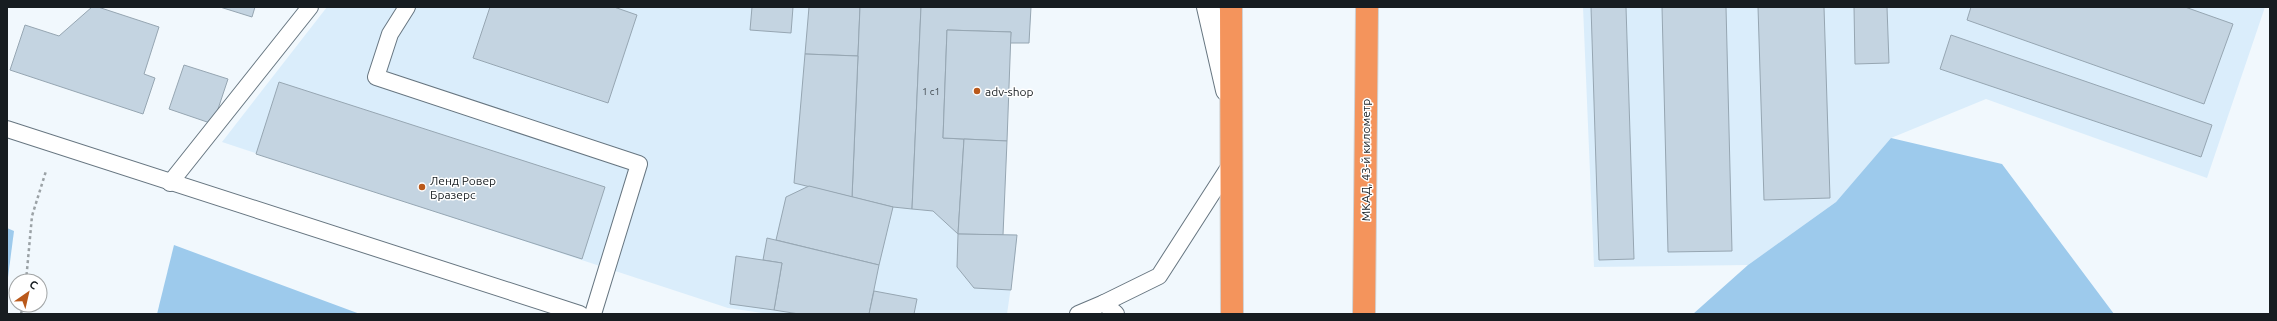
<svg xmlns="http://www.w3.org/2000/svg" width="2277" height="321" font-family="Ubuntu,sans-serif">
<rect width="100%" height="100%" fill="#f1f8fd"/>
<g fill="#daedfb">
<polygon points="327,7 1031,7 1029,43 1010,43 1003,234 1017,235 1015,259 1007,314 770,314 728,308 222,142"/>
<polygon points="1583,7 2265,7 2207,178 1986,99 1891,138 1836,202 1748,265 1594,267"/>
</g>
<g fill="#9dcaec">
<polygon points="1891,138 2002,164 2114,314 1693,314 1748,265 1836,202"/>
<polygon points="7,228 14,231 7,285"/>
<polygon points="174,245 360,314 157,314"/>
</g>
<g fill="#c4d4e1" stroke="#96a6b2">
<polygon points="92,7 98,7 159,27 144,74 155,78 143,114 10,70 25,25 59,36"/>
<polygon points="220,7 255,7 252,17"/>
<polygon points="490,7 614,7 637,15 608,103 473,58"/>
<polygon points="752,7 793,7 791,33 750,30"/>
<polygon points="809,7 860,7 858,56 805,54"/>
<polygon points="860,7 921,7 912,209 893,207 852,197"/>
<polygon points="921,7 1031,7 1029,43 1010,43 1011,32 947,30 943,138 964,139 958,234 933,211 912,209"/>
<polygon points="1591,7 1626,7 1634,259 1599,260"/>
<polygon points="1662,7 1726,7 1732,251 1668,252"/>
<polygon points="1758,7 1824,7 1830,198 1764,200"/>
<polygon points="1854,7 1887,7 1889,63 1855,64"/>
<polygon points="1971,7 2185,7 2233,24 2204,104 1967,20"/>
<polygon points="947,30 1011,32 1007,141 943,138"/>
<polygon points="1951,35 2212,125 2201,157 1940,69"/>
<polygon points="805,54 858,56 852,197 794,183"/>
<polygon points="184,65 228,79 213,124 169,109"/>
<polygon points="279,82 605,187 582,259 256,154"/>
<polygon points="964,139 1007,141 1003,235 958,234"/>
<polygon points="809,186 893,207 879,265 776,240 786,197"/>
<polygon points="958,234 1017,235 1011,290 974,288 957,267"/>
<polygon points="767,238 879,265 869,314 799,314 774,310 782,263 763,260"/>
<polygon points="736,256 782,263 774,310 730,304"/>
<polygon points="874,291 917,299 914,314 869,314"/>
</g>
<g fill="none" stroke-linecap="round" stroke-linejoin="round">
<g stroke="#677681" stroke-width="18">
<g id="service">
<polyline points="407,7 390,34 376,77 639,164 593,314"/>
<polyline points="7,129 580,314"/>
<polyline points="170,183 310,7"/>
<polyline points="1078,314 1104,303"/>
<polyline points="1116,314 1104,303 1159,276 1231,164"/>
</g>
</g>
<g stroke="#677681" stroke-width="24">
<polyline id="minor" points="1208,7 1227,90"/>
</g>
<g stroke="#d1d2d3" stroke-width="24">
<g id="trunk">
<polyline points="1231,7 1232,314"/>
<polyline points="1364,314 1367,7"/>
</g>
</g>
<g stroke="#9ba2a6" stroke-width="2.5" stroke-dasharray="3 3" stroke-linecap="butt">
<polyline points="26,281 32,216 46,171"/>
<polyline points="21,314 23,305"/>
</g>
<use href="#service" stroke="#fff" stroke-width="16"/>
<use href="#minor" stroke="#fff" stroke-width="22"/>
<use href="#trunk" stroke="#f4945c" stroke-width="22"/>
</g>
<g fill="#ba591b" stroke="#fff" stroke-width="1.5">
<circle cx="977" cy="91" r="4"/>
<circle cx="422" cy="187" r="4"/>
</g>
<g text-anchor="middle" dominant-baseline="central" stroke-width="3" stroke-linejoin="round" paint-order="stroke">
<g font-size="10" fill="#424b51">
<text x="931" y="91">1 с1</text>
</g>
<g font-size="12" fill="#171d21" stroke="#fff" text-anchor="start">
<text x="985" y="91">adv-shop</text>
<text x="430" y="180">Ленд Ровер<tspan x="430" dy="14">Бразерс</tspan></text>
</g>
<g font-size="12" fill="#171d21" stroke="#fff">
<text transform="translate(1365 160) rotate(-90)">МКАД, 43-й километр</text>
</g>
</g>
<rect width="2277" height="321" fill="none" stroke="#171d21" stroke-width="16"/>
<g transform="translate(28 293) rotate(34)"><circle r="19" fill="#ffffff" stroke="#a2a5a6"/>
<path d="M0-3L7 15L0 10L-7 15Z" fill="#ba591b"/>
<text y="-6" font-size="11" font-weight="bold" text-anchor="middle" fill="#171d21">С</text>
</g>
</svg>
